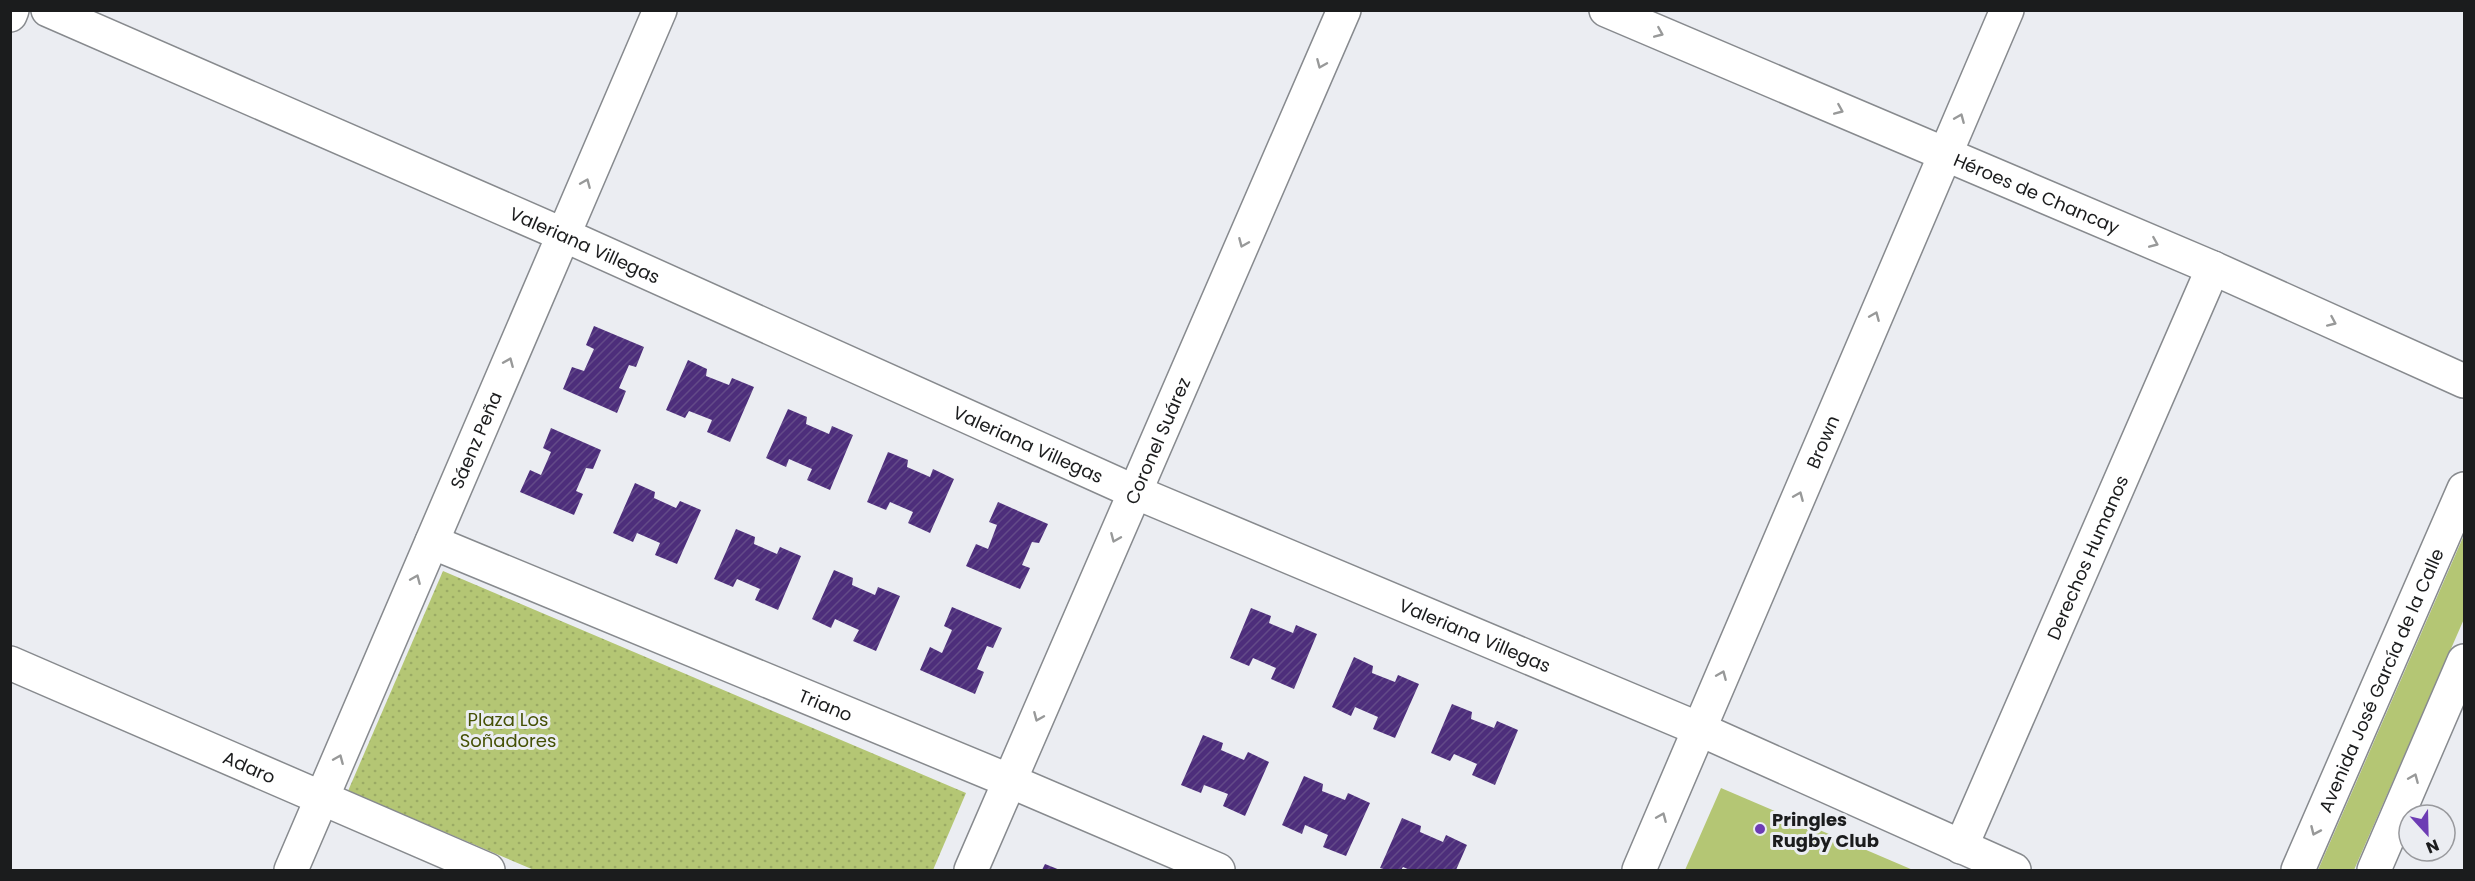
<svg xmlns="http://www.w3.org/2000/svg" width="2475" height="881" font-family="Poppins,sans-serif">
<defs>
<pattern id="park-dots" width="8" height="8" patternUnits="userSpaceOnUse" patternTransform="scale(1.5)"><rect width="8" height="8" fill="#b4c674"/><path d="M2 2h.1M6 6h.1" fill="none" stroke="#9aaa64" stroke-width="1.8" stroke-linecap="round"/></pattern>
<pattern id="building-hatch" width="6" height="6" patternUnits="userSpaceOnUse" patternTransform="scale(1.5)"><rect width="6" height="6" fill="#4d2e7b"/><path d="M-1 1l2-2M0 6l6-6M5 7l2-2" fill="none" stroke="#634a88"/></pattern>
</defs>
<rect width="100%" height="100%" fill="#ebedf2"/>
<g fill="#b4c674">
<polygon points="2464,535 2464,619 2354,870 2318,870"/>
<polygon points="1721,788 1913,870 1685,870"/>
</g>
<polygon fill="url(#park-dots)" points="443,571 966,793 933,870 534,870 348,791"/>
<g fill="url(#building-hatch)">
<polygon points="594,326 644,347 636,367 629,365 619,388 626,391 617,413 563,389 572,367 584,371 594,349 586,345"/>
<polygon points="688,360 707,369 706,376 729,385 732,378 754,387 730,442 707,432 712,420 689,411 685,418 666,410"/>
<polygon points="788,409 807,417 806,424 829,434 832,426 853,435 830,490 807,480 812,469 789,459 786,467 766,458"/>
<polygon points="551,428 601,450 593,469 586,468 576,491 583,494 574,515 520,492 530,470 541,475 551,452 543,448"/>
<polygon points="888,452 908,460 907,467 930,477 933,469 954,479 930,533 908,523 913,512 890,502 886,510 867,502"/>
<polygon points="635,483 655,492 654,498 676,508 680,501 701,510 677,564 655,555 660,543 637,533 633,542 613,533"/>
<polygon points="998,502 1048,524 1039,543 1032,542 1022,565 1030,568 1020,589 966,566 976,544 988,549 997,525 989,522"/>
<polygon points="736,529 755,537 754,544 777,554 780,547 801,556 778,610 755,600 760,589 737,579 733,587 714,579"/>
<polygon points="834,570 853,578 852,585 875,595 878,587 900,596 876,651 853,641 859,630 835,619 831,628 812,619"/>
<polygon points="952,607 1002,628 993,648 987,646 977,669 984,672 975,694 920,670 930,647 942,653 952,630 944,626"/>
<polygon points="1251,608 1271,616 1269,623 1293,633 1296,625 1317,634 1294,689 1271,679 1276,668 1253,658 1249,666 1230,658"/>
<polygon points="1354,657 1373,666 1372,673 1395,682 1398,675 1419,684 1395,738 1373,729 1378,717 1355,707 1351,716 1332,707"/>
<polygon points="1452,704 1472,712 1471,719 1494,728 1497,721 1518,730 1495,785 1472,775 1477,764 1454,754 1450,761 1431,753"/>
<polygon points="1203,735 1223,743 1221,750 1244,760 1248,752 1269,762 1245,816 1223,806 1228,794 1204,785 1201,793 1181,785"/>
<polygon points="1304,776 1323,784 1322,791 1345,800 1348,793 1370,803 1346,856 1323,847 1328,835 1305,825 1302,834 1282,825"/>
<polygon points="1402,818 1421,826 1420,832 1443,842 1446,835 1467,845 1456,870 1410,870 1403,867 1401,870 1387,870 1380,868"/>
<polygon points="1045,864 1060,870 1042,870"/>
</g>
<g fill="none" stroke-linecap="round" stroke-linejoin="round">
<g stroke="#878a8e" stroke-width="36">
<g id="minor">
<path id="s1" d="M 48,10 L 564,235 L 1135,492 L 1699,729 L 2014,870"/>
<path id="s2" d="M 1606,10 L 2213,268 L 2464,381"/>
<polyline points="10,15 12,10"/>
<path id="s3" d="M 432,542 L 1010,781 L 1218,870"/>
<path id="s4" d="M 10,663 L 488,870"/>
<path id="s5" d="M 1961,847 L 2213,268"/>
<path id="s6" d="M 291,870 L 660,10"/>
<path id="s7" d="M 971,870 L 1344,10"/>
<path id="s8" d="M 1639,870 L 2007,10"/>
</g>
</g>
<g stroke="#878a8e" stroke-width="36">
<g id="major">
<path id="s9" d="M 2298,870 L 2464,489"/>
<polyline points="2374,870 2464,661"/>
</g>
</g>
<use href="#minor" stroke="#fff" stroke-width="33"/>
<use href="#major" stroke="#fff" stroke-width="33"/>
</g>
<defs><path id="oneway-chevron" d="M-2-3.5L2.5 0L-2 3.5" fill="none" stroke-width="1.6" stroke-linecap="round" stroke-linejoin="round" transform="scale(1.5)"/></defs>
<g stroke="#989999">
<use href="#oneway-chevron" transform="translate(1659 33) rotate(23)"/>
<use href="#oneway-chevron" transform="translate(1321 64) rotate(113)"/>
<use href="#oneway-chevron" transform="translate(1839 110) rotate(23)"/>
<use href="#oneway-chevron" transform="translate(1960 118) rotate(-67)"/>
<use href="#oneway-chevron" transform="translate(586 183) rotate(-67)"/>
<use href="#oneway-chevron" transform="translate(1243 243) rotate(113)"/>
<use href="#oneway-chevron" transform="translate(2154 243) rotate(23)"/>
<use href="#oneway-chevron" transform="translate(1875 316) rotate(-67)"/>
<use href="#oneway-chevron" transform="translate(2332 322) rotate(24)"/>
<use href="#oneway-chevron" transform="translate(509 362) rotate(-67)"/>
<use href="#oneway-chevron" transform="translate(1799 496) rotate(-67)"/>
<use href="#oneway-chevron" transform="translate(1115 538) rotate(113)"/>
<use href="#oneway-chevron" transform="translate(416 579) rotate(-67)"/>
<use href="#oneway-chevron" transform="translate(1722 675) rotate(-67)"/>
<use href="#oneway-chevron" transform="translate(1038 717) rotate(113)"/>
<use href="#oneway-chevron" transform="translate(339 759) rotate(-67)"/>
<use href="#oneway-chevron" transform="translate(2414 778) rotate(-67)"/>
<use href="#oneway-chevron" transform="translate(1662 817) rotate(-67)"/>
<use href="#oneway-chevron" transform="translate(2315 831) rotate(114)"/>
</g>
<circle fill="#6d3cb4" stroke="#ebedf2" stroke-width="2" cx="1760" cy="829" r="6"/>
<g text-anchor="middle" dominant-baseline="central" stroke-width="6" stroke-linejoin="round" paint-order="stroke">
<g font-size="18" fill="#1b1c1d" stroke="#ebedf2">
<text stroke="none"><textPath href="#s2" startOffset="468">Héroes de Chancay</textPath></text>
<text stroke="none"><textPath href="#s1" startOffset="586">Valeriana Villegas</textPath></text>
<text stroke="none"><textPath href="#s6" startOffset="468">Sáenz Peña</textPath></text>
<text stroke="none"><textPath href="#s7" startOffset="468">Coronel Suárez</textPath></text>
<text stroke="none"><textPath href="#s8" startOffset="466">Brown</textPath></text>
<text stroke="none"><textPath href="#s1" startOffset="1072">Valeriana Villegas</textPath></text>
<text stroke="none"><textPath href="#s5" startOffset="316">Derechos Humanos</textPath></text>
<text stroke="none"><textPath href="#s1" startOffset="1558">Valeriana Villegas</textPath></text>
<text stroke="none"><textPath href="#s9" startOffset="207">Avenida José García de la Calle</textPath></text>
<text stroke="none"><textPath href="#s3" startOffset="426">Triano</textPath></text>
<text stroke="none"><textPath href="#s4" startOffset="261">Adaro</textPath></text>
</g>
<g font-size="18" fill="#455106" stroke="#ebedf2">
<text x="508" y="719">Plaza Los<tspan x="508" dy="21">Soñadores</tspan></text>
</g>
<g font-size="18" font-weight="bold" fill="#1b1c1d" stroke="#ebedf2" text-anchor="start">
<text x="1772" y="819">Pringles<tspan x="1772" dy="21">Rugby Club</tspan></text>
</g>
</g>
<rect width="2475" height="881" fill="none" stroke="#1b1c1d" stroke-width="24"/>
<g transform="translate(2427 833) rotate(158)"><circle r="28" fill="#ebedf2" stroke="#98999d" stroke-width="1.5"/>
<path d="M0-4.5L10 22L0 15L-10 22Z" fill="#6d3cb4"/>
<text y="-9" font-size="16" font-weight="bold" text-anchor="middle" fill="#1b1c1d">N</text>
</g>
</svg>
